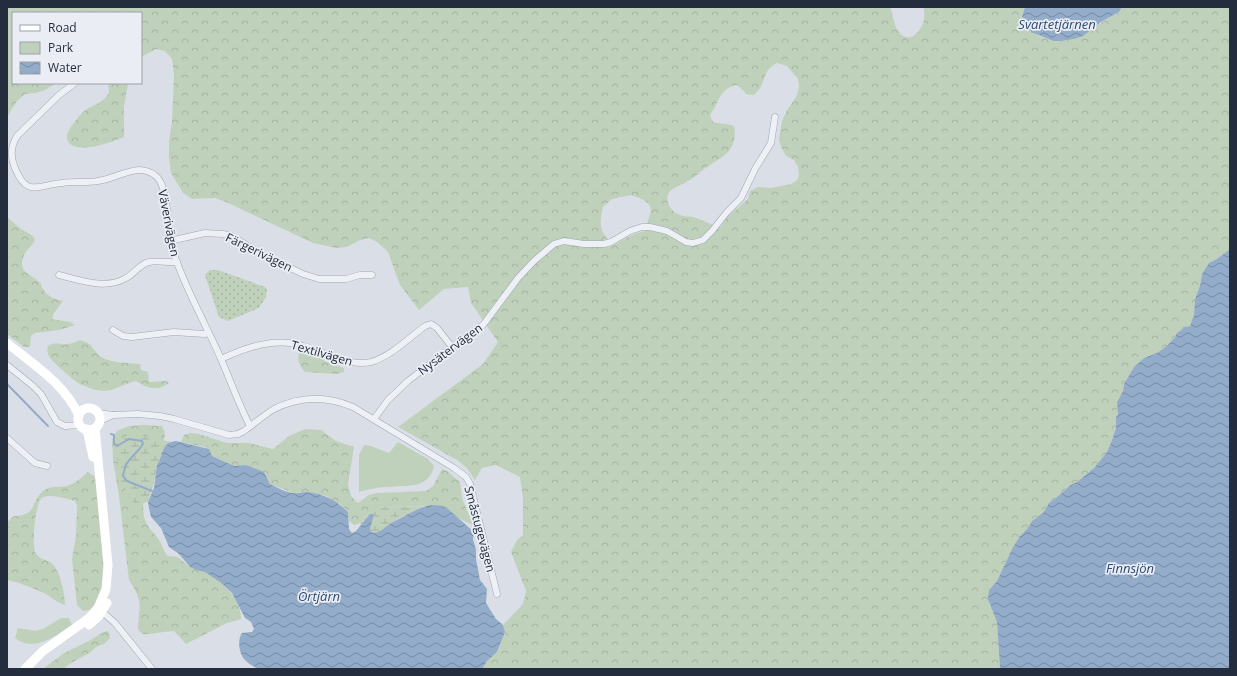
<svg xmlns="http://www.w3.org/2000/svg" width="1237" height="676" font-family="'Open Sans',sans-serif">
<defs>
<pattern id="forest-crowns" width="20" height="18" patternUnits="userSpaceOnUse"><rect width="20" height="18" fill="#c0d1bb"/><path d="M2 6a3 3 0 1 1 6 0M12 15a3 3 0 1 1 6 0" fill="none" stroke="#a5b4a2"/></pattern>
<pattern id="wetland-marsh" width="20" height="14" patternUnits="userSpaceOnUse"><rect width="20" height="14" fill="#c0d1bb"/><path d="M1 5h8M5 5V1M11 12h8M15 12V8" fill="none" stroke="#a5b4a2"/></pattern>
<pattern id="park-dots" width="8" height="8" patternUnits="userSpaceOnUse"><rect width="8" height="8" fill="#c0d1bb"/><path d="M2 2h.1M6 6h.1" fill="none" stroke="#a5b4a2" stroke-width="1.8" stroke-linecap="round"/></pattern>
<pattern id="water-waves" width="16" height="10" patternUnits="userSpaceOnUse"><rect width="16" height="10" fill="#92acca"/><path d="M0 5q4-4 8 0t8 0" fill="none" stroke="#778ca5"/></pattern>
</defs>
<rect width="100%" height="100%" fill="#dadfe7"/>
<g fill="#c0d1bb">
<path d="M 398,442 L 428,459 L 434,466 C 429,489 408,485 390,487 C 379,487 369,489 359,492 L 359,455 L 364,445 L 371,446 L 389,453 Z"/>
<path d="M 61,618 L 69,618 L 72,625 C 56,636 33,653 15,638 L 18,628 L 35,631 L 43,629 Z"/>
</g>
<g fill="url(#forest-crowns)" fill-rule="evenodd">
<path d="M 7,7 L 890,7 C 893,14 894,25 898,31 C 910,49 930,24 923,7 L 1025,7 L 1022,17 L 1038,36 L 1053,41 L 1061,41 L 1074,39 L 1119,12 L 1122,7 L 1230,7 L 1230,249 L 1217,259 L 1209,263 L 1202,274 L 1200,286 L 1195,299 L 1194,315 L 1190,327 L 1181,330 L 1167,346 L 1157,353 L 1144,358 L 1134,367 L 1124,384 L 1123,391 L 1117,402 L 1118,414 L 1116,417 L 1116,428 L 1112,440 L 1107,452 L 1094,468 L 1077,482 L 1071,485 L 1057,497 L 1049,503 L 1043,513 L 1032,521 L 1028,528 L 1020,536 L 1013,547 L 997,581 L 989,590 L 990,606 L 993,608 L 997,622 L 1000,669 L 482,669 L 487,661 L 497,652 L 505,632 L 503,625 L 523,604 L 526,591 L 511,552 L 517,540 L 523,535 L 523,497 L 520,477 L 496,465 L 482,468 L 475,480 L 467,468 L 457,460 L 398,427 L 483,364 L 498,342 L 471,303 L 468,287 L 444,289 L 419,310 L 400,285 L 388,252 L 377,242 L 369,238 L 360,240 L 347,247 L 336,248 L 313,243 L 226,202 L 215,198 L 192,199 L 183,193 L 171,173 L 169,158 L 169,141 L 172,122 L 174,74 L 172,59 L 165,51 L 156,49 L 141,57 L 141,13 L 13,13 L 13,83 L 56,83 L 45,90 L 36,93 L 25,94 L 17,101 L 7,117 ZM 777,63 L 787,66 L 798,79 L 799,85 L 798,92 L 796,97 L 786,112 L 782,121 L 779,139 L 781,147 L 786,156 L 794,160 L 798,167 L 799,176 L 797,180 L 791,184 L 771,188 L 758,187 L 750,191 L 748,199 L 726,218 L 721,227 C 711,225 703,220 693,217 C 688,216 683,217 678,214 C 669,210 664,199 670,191 C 679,185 690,181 697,175 C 701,172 703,169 707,167 C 722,157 734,153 735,133 C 735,129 735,126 731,125 C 726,123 719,124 713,122 L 710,115 C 720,102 719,88 737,85 L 747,94 L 754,95 C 757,92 761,88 762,84 C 767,73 765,70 777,63 ZM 631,195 C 657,204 652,207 645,231 C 633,233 624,239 614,245 C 599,232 599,225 603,207 L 612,199 Z"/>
<path d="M 108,83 L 128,83 L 124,107 L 124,137 C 113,142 72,157 67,139 C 65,131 81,113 87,109 C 94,105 106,101 109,92 C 109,90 109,86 108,83 Z"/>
<path d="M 7,217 L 21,229 L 33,236 L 35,240 C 32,247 25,250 23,258 C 18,274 34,275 41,284 C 41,284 42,289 43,289 C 47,297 56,299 63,301 L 54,313 L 52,319 L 70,322 L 75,325 L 59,330 L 35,333 L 31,336 L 30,347 L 24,347 L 7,334 Z"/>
<path d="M 80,340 C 95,345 90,347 99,355 C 107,363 129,363 140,364 L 141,370 L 148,372 L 149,382 L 166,381 L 169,383 C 158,392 146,388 136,381 C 125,383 115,391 104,391 C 96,391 87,387 80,384 C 74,381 54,363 50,358 C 47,354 47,350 48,346 C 55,341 60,345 67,344 C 71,344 76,342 80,340 Z"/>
<path d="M 300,349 L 313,352 L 326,362 L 344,368 L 344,372 L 337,374 L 305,372 C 298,364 297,359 300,349 Z"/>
<path d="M 143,425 L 162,426 L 164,430 L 165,437 C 155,456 138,500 145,520 C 149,530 157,535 161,543 C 163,548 164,552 168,556 C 183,556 181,562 192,568 C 196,570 200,570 204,571 C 221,579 242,600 241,619 L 227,623 L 186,644 L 174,631 C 167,631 148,635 143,634 C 141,633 139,631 138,629 C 139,604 144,603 129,580 L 119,496 L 113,460 L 112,439 L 117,431 L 129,426 Z"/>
<path d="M 305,429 L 321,430 L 336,441 L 354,447 L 348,484 L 351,496 L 358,503 L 369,495 L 376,493 L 426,491 L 433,486 L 442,469 L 447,471 L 460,482 L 462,498 L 473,525 C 466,522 460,519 454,515 C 452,513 450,510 447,508 C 439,503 387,508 373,508 L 360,523 L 354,525 L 349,521 L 348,512 L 340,504 L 334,502 L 327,496 L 306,492 L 293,493 L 270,484 L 264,472 L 246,465 L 234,466 L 212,456 L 205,447 L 181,442 L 184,435 L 190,433 L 199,434 L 227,443 L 249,443 L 273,449 L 289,436 Z"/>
<path d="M 88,472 L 95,477 L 100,507 L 105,585 L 96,602 L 90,610 L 83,611 L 77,605 L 72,559 L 76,536 L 77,506 L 75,501 C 66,499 50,493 42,498 C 35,502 32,545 35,552 C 39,559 44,559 50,562 C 60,568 65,594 65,605 C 58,603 52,598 46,594 C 33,588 21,583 7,580 L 7,522 L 14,516 C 38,515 29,504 43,491 C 50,485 59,488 67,486 C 75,483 82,478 88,472 Z"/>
<polygon points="107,631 109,632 110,638 104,644 96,647 91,652 71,663 63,669 43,669 64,653 91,640 101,633"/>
</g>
<g fill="url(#wetland-marsh)">
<polygon points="129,432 171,442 163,449 159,462 157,465 154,483 148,502 135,505 121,482 116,451"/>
<path d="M 424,506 C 408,513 392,521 379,533 L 371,532 L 370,529 L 373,514 L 370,514 L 361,525 L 360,523 L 373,508 Z"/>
</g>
<polygon fill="url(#park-dots)" points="210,270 218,270 265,287 267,290 266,297 259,308 228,321 219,317 205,275"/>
<g fill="url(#water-waves)">
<polygon points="1025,7 1122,7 1119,12 1101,22 1083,36 1074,39 1061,41 1053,41 1031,32 1022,17"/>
<polygon points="1230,249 1230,669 1000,669 997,622 988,599 989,590 997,581 1013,547 1020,536 1028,528 1032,521 1043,513 1049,503 1057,497 1071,485 1077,482 1094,468 1107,452 1112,440 1116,428 1116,417 1118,414 1117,402 1123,391 1124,384 1134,367 1144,358 1157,353 1167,346 1175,337 1177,333 1184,328 1190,326 1194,315 1195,299 1200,286 1202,274 1209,263 1217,259"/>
<path d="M 176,441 L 209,449 L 212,456 L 234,466 L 246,465 L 264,472 L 270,484 C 277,487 286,493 294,493 C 298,494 302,492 306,492 C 323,493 337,501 348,512 L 349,529 L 352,533 L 356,531 L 370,514 L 374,514 L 370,529 L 371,532 C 379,534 381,530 387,526 C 393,521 400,519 406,515 C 420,508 431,501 447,508 L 474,532 L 473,539 L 476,550 L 476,559 L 480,580 L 487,589 L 486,603 L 496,619 L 503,625 L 505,632 L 497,652 L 487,661 L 482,669 L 258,669 C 254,666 248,664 245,660 C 239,654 237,640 242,633 L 252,632 L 254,629 L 251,622 L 245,618 L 232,593 L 220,582 L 205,572 L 196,570 L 190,567 L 179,554 L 169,547 L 161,528 L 151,517 L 149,508 L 148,502 L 154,488 L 157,465 C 164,455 160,443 176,441 Z"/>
</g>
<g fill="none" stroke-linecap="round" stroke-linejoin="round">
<g stroke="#92acca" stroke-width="2">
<polyline points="7,384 48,426"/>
<path d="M 111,434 L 114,435 L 114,444 L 117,446 L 129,439 L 142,441 L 143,444 C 135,457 126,457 123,476 L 127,481 L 152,491"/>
</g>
<g stroke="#a0a6b1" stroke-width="7">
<g id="street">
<path d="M 75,83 L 59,95 L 17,136 C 11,146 10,157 15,168 C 27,198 38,185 62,183 C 74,181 86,183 98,181 C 112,179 125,171 139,170 C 145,170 151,172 156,176 C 169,187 167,230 172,248 C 183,285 206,324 221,359 C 231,382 239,405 250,426"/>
<polyline points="170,241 205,233 223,234 232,236 259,253 303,274 319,279 346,279 360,275 372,275"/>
<path d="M 59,275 C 80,280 106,290 126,278 C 134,274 140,264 149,262 C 158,260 167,263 177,262"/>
<polyline points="113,330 123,336 132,337 174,332 204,334 208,333"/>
<path d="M 221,359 C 247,347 275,337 304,346 C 325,352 348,367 371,362 C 390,357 410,337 425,326 L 431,324 L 437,328 L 452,347"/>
<polyline points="7,365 33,386 41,394 57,422 65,426 81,425"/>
<path d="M 99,413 L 113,415 L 138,414 L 160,416 L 174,419 L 229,435 L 238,434 L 244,431 C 254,424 264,415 274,409 C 300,396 327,396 353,407 L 454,468 L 466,477 L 470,484 L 497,594"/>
<polyline points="374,419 388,400 408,381 452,347 483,325 518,278 534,261 554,244 564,241 584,244 604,244 611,242 630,231 642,227 650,227 667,231 686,242 693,243 703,240 712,231 727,212 741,198 755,169 771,143 775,117"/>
<polyline points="100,421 113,415"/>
<polyline points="7,438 35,463 47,466"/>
<polyline points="99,609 115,623 152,669"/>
</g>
</g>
<use href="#street" stroke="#edf0f5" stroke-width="6"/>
<g stroke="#fff" stroke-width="9">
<path d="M 7,343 C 33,364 66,385 79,416"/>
<circle cx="89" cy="419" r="11"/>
<polyline points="87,429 93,457"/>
<polyline points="89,625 99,616 107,603"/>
<polyline points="25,669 43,651 88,619 98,608 106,589 108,565 95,428"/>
</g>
</g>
<g text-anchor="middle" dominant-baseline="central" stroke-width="3.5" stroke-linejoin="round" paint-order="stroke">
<g font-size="12" fill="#242d3d" stroke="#eaeef4">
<text transform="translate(169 223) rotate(79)">Väverivägen</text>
<text transform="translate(259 252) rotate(26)">Färgerivägen</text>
<text transform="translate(450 349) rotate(-37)">Nysätervägen</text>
<text transform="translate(322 353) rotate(16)">Textilvägen</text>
<text transform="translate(480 529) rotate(75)">Småstugevägen</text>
</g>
<g font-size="13" font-style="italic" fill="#2b4a74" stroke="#eaeef4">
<text x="1057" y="24">Svartetjärnen</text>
<text x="1130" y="568">Finnsjön</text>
<text x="319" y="596">Örtjärn</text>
</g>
</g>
<rect width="1237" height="676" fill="none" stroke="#242d3d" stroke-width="16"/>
<rect x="12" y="12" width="130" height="72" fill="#eaeef4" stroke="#9ba1ab"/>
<rect x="20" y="25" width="20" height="6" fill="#ffffff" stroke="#9ba1ab"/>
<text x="48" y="32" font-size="12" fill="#242d3d">Road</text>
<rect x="20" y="42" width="20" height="12" fill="#c0d1bb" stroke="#9ba1ab"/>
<text x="48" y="52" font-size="12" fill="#242d3d">Park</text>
<rect x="20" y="62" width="20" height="12" fill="url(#water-waves)" stroke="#9ba1ab"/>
<text x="48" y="72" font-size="12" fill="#242d3d">Water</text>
</svg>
